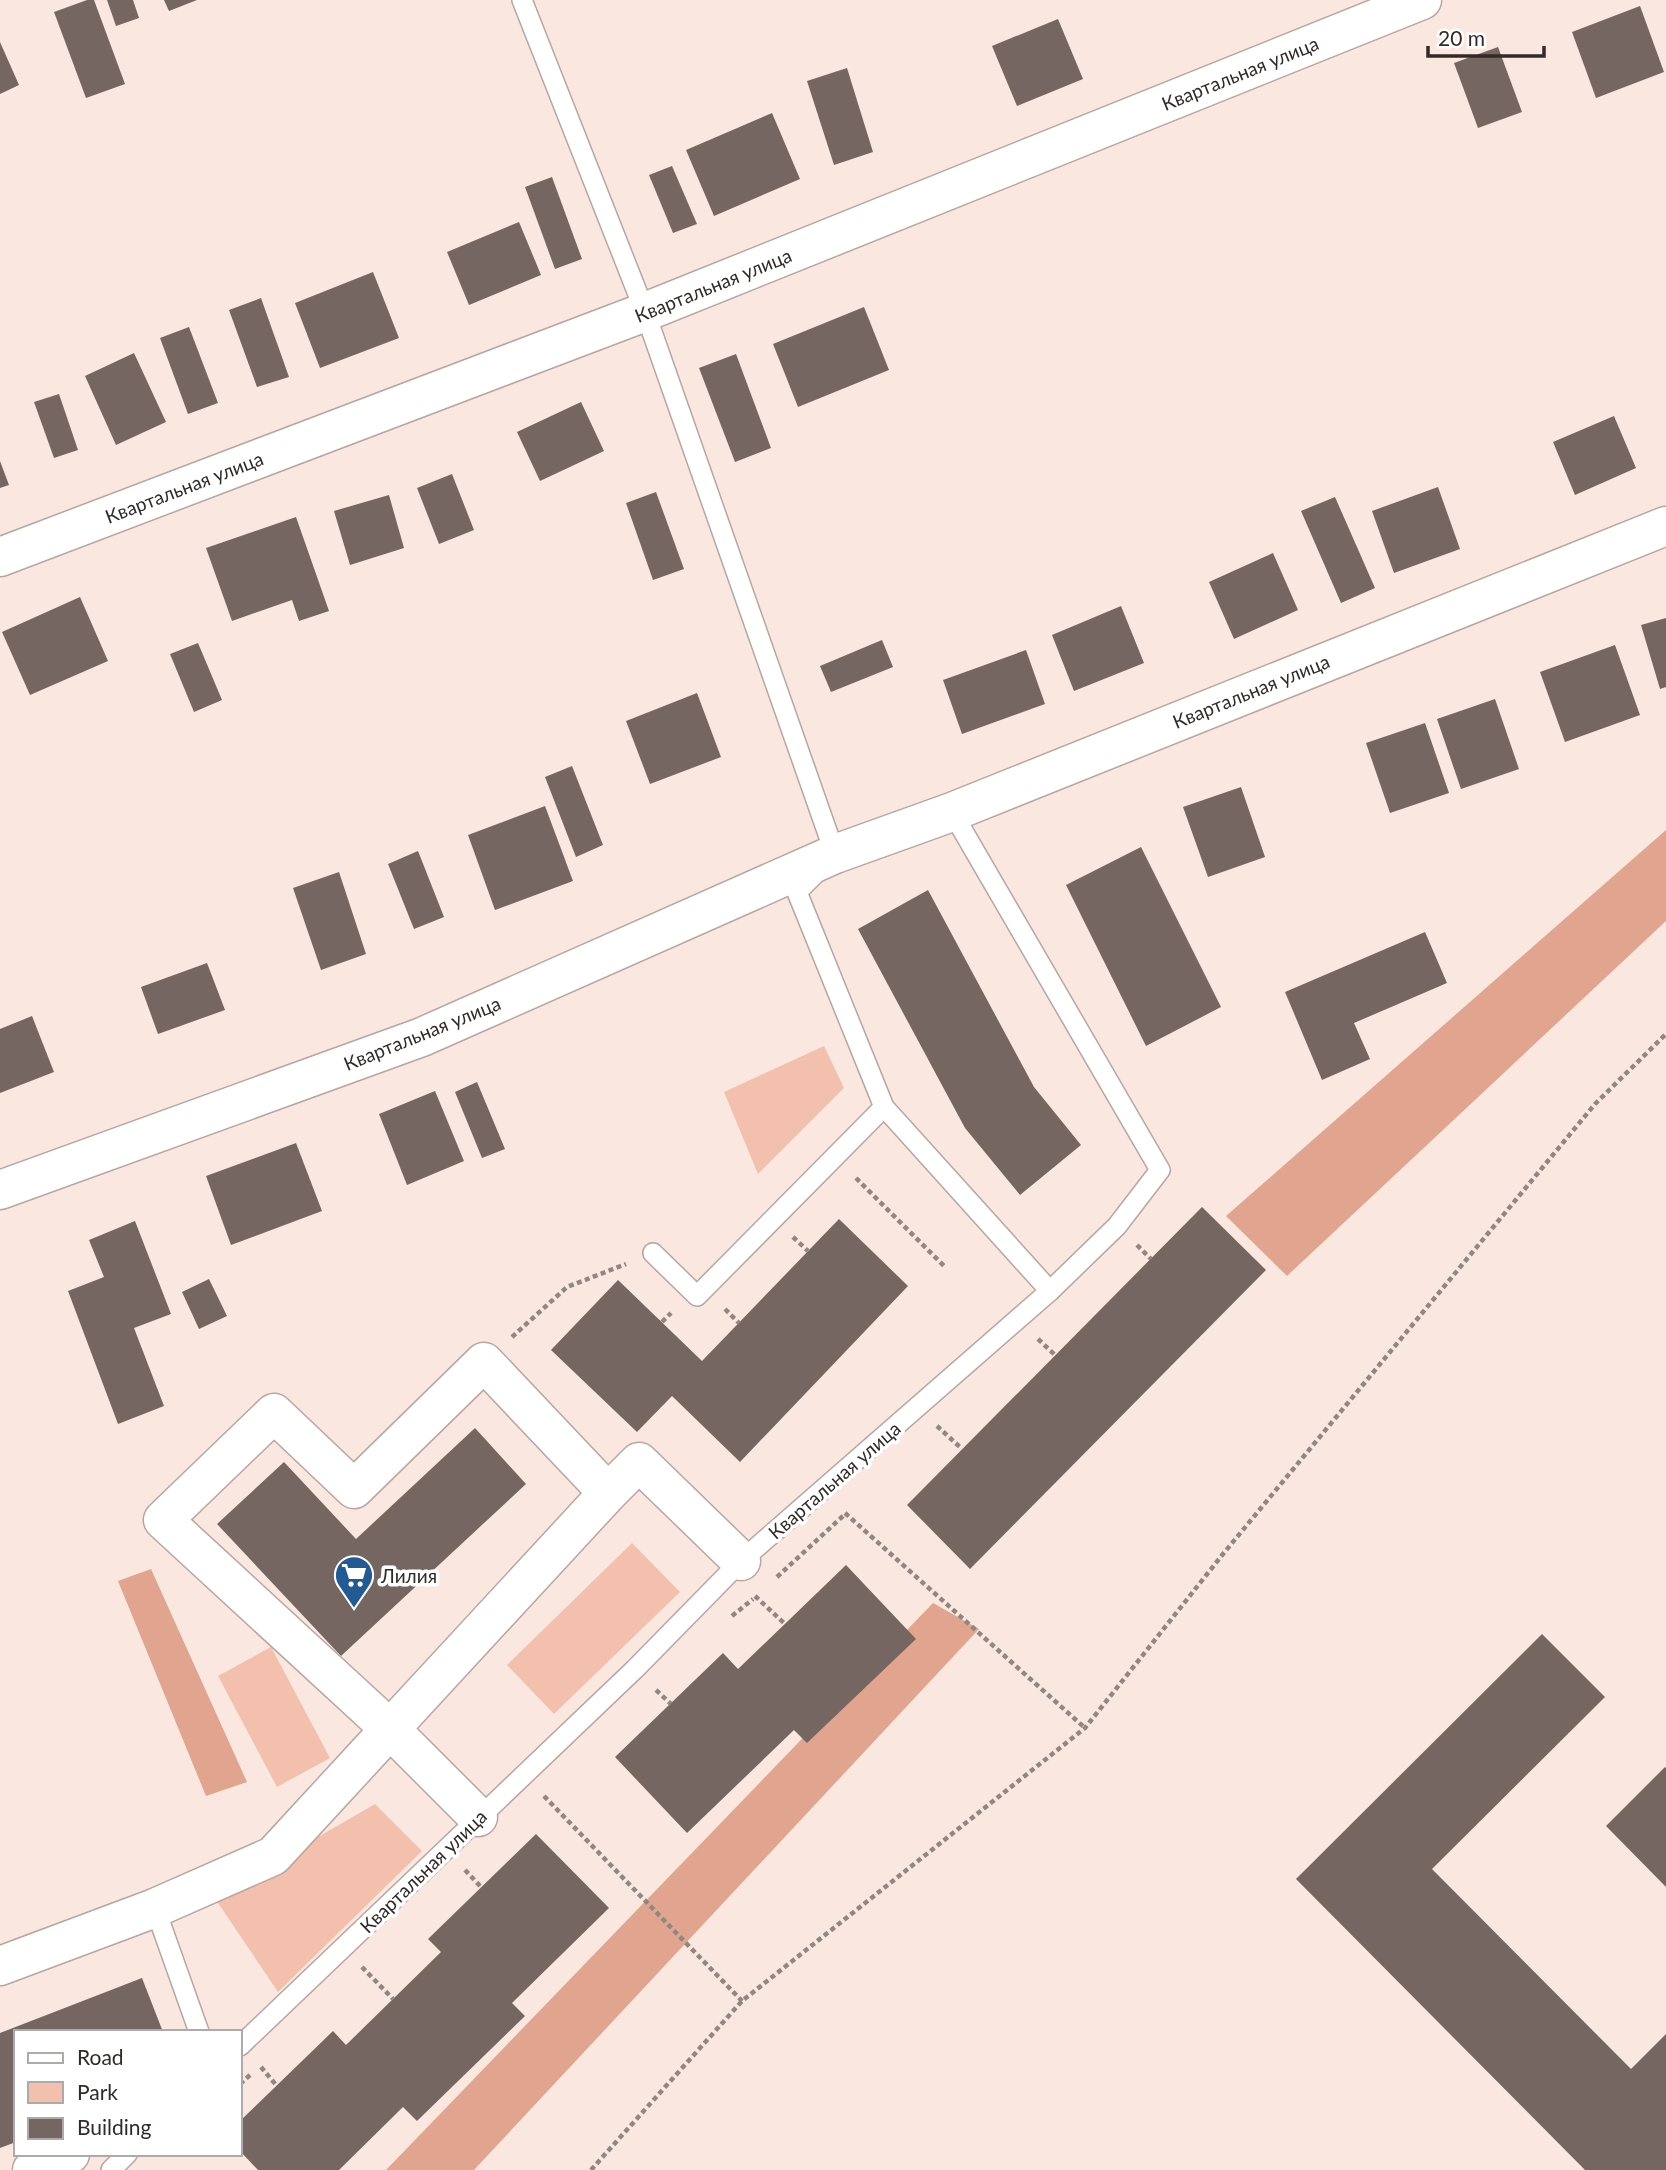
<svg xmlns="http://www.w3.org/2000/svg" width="1666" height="2170" font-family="Lato,sans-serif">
<rect width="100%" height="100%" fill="#f9e7e0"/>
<g fill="#f3c0ad">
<polygon points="824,1046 844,1088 758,1174 724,1092"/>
<polygon points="632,1543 680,1592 554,1714 507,1665"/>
<polygon points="271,1647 330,1758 277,1787 218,1676"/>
<polygon points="375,1804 422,1851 278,1992 214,1897"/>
</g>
<g fill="#e1a48e">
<polygon points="1666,830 1666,921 1287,1276 1226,1216"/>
<polygon points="151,1569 247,1782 206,1796 118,1581"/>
<polygon points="933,1603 979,1629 474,2170 386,2170"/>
</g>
<g fill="#766661">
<polygon points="87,0 94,0 125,84 86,98 54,12"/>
<polygon points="107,0 133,0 139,18 116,26"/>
<polygon points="164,0 197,0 169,11"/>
<polygon points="1640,6 1664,72 1596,98 1572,32"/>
<polygon points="1058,19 1083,79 1017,106 992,46"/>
<polygon points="0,42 19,85 0,94"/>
<polygon points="1498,47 1522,112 1478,128 1454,63"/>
<polygon points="847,68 873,152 834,165 807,81"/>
<polygon points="772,113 800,179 714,216 686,150"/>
<polygon points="672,166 697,224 673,233 649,175"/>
<polygon points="552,177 582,259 555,269 525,187"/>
<polygon points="519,222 541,275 469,305 447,252"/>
<polygon points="373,272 399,338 320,368 295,303"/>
<polygon points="261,298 289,377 257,387 229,310"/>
<polygon points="864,307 889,370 798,407 773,344"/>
<polygon points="189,327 218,403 188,414 160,338"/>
<polygon points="134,353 166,422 116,445 85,376"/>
<polygon points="736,354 771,448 735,462 699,368"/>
<polygon points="59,394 78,450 54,458 34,402"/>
<polygon points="581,402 604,451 540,481 517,432"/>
<polygon points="1614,416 1636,468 1575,495 1553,442"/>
<polygon points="0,461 9,485 0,488"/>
<polygon points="452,474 474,530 439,544 417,488"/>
<polygon points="1438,487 1460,549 1394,573 1372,511"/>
<polygon points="656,492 684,569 653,580 626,503"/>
<polygon points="389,495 404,548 350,565 334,511"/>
<polygon points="1335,497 1375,588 1341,603 1301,511"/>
<polygon points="296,517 329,611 299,621 292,600 232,621 206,548"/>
<polygon points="1273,553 1298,610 1234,639 1209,582"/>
<polygon points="80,597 108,661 30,695 2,632"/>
<polygon points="1121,606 1144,663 1074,691 1052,635"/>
<polygon points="1666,618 1666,687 1660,689 1641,625"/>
<polygon points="882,640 893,667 831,692 820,666"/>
<polygon points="198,643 222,700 194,712 170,654"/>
<polygon points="1615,645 1640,715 1565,742 1540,672"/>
<polygon points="1026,650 1045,704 962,734 943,680"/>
<polygon points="697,693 721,757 650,784 626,721"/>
<polygon points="1495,699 1519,769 1461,789 1437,719"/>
<polygon points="1425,723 1449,793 1390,813 1366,743"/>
<polygon points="572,766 603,845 576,857 545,777"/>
<polygon points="1241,787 1265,857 1208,877 1183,807"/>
<polygon points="545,806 573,881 495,910 468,835"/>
<polygon points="1141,847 1221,1007 1146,1046 1066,885"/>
<polygon points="418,851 444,917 414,929 388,864"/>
<polygon points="339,872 366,954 321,970 293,888"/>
<polygon points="928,890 1034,1087 1081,1145 1020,1195 965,1128 858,929"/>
<polygon points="1425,932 1447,983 1354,1023 1370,1059 1322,1080 1285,992"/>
<polygon points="207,963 225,1010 158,1034 141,987"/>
<polygon points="32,1016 54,1072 0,1093 0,1029"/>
<polygon points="477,1082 505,1149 482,1158 455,1092"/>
<polygon points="435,1091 464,1161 407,1185 379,1114"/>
<polygon points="296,1143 322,1211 231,1245 206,1176"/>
<polygon points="1202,1207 1266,1270 970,1569 907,1505"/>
<polygon points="839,1219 908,1286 740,1462 672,1396 637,1432 551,1350 618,1280 702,1361"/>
<polygon points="135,1221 171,1314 134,1328 164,1406 118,1424 68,1291 104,1277 89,1240"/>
<polygon points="209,1279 227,1316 199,1329 182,1292"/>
<polygon points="475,1428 526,1484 341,1656 217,1524 284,1462 356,1539"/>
<polygon points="846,1565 916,1639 807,1743 794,1730 687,1833 615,1757 723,1653 738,1669"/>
<polygon points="1542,1634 1605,1697 1432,1869 1631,2069 1666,2034 1666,2170 1585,2170 1296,1879"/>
<polygon points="1665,1767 1666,1768 1666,1887 1606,1826"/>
<polygon points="536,1834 609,1908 512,2003 525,2016 417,2121 403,2107 339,2170 258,2170 240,2151 240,2121 333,2031 346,2045 441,1952 428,1939"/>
<polygon points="142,1978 163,2032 16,2032 16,2142 0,2148 0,2033"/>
</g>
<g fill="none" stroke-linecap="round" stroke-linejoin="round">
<g stroke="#b8a6a0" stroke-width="22">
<g id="lane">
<polyline points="952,812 1160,1170 1117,1226 1050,1291"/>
<polyline points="653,1253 697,1296 884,1107"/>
<polyline points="155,1908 199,2032"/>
<polyline points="240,2046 635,1669 741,1561 1050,1291 884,1107 797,892 835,854 645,312 522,0"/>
<polyline points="111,2170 127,2154"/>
</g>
</g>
<g stroke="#b8a6a0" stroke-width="41">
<g id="street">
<polyline points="0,557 645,312 1422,0"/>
<polyline points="0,1190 422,1037 835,854 952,812 1666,526"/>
<polyline points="608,1493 390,1729 163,1520 274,1413 354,1489 484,1362 608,1493 639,1462 741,1561"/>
<polyline points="0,1966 155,1908 273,1856 390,1729 478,1817"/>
<polyline points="32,2170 70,2154"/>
</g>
</g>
<g stroke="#928682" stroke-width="4.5" stroke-dasharray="5 3.5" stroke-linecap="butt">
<polyline points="856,1178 944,1266"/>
<polyline points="793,1237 808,1251"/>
<polyline points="1137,1245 1151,1259"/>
<polyline points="725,1309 739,1323"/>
<polyline points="662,1322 671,1313"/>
<polyline points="512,1337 567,1287 626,1264"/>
<polyline points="1038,1339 1055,1355"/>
<polyline points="937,1426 962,1449"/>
<polyline points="845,1513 1085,1728"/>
<polyline points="777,1577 843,1516"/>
<polyline points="755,1596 785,1624"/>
<polyline points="732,1616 753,1599"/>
<polyline points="656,1690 671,1704"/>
<polyline points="544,1796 742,2001"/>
<polyline points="465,1870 481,1887"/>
<polyline points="362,1967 393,1999"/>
<polyline points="261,2067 276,2085"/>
<polyline points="240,2084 250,2075"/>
<polyline points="591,2170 742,2001 1085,1728 1223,1554 1595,1104 1666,1034"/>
</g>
<use href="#lane" stroke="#fff" stroke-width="19"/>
<use href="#street" stroke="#fff" stroke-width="38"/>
</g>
<defs>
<g id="supermarket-pin" transform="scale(2.0125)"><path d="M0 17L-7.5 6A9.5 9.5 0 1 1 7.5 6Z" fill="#225a91" stroke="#fff"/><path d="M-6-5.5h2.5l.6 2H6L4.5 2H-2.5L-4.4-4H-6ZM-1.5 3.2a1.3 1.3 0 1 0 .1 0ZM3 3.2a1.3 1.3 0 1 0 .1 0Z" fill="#fff"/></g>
</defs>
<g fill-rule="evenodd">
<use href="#supermarket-pin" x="354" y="1575"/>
</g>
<g text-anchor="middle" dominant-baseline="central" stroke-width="7" stroke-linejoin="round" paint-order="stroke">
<g font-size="19" fill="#312a28" stroke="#fff">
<text transform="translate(1240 73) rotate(-22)">Квартальная улица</text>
<text transform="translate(713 285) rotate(-22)">Квартальная улица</text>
<text transform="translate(184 487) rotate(-21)">Квартальная улица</text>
<text transform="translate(1251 691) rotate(-22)">Квартальная улица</text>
<text transform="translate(422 1033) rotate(-22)">Квартальная улица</text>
<text transform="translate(834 1480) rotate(-41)">Квартальная улица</text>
<text transform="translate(423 1871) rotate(-44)">Квартальная улица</text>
</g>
<g font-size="19" fill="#312a28" stroke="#fff" text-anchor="start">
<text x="381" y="1575">Лилия</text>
</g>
</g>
<rect x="14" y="2030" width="228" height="126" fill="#ffffff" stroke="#adaaa9" stroke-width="2"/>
<rect x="28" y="2053" width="35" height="10" fill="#ffffff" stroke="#adaaa9" stroke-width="2"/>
<text x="77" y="2065" font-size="21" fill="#312a28">Road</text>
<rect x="28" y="2082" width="35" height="21" fill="#f3c0ad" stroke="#adaaa9" stroke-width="2"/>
<text x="77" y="2100" font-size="21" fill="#312a28">Park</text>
<rect x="28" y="2118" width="35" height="21" fill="#766661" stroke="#adaaa9" stroke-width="2"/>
<text x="77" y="2135" font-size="21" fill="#312a28">Building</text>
<path d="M1428 46v10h116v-10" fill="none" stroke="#312a28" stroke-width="3.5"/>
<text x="1438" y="46" font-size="21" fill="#312a28" stroke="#ffffff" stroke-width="5" paint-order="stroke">20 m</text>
</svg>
